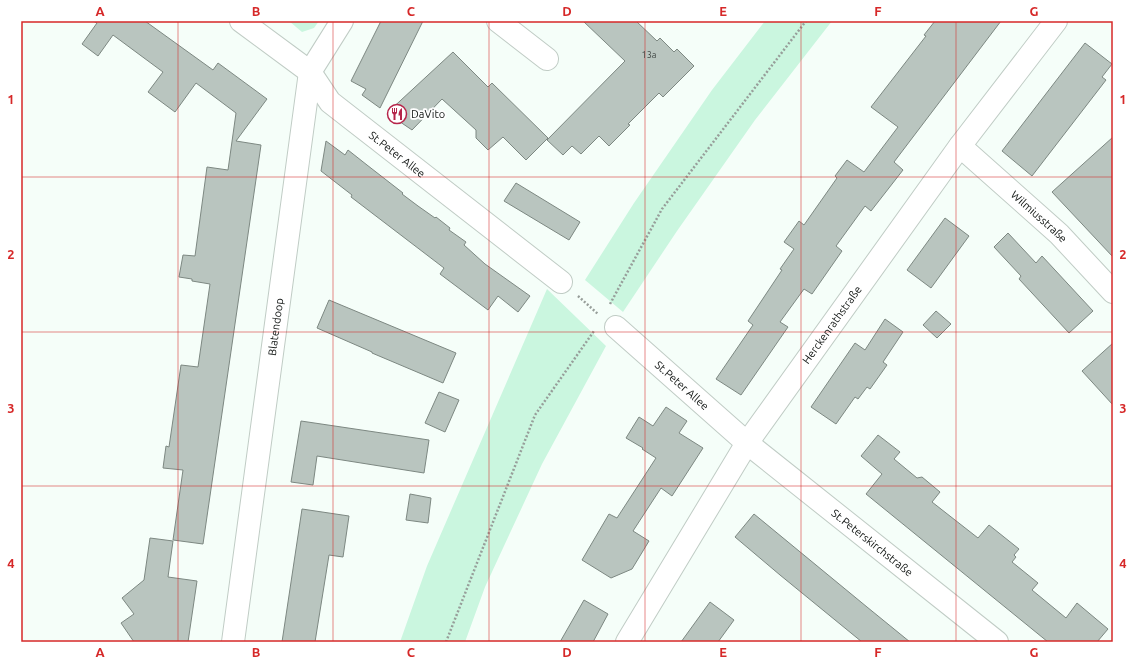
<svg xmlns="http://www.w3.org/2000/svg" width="1134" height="663" font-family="Ubuntu,sans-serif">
<rect width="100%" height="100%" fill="#f5fef9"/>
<g fill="#caf6df">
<polygon points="289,21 319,21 314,28 302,32"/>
<polygon points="765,21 832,21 755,120 677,231 623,312 585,280 634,203 712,90"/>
<polygon points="547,289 606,346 542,464 485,587 465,642 400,642 427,566"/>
</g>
<g fill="#b9c5bf" stroke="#7d8882">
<polygon points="93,21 145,21 213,70 218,63 267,99 236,141 261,145 203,544 173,540 183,470 163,468 166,446 169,447 181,365 198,367 210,284 192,281 192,279 179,277 183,255 195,256 207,167 228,170 236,113 196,83 175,112 148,92 163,72 140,55 113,35 98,56 82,44 97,23"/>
<polygon points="381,21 423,21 380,108 362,95 366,89 351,81"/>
<polygon points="583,21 636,21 657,41 660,38 674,52 677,49 694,66 663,97 659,93 628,124 630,125 609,146 599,136 581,154 572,146 563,155 547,140 625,61"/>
<polygon points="935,21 1001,21 894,162 903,170 871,211 865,206 836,246 842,251 812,294 804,289 780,322 788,327 741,395 716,379 753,325 748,321 782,270 780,269 794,249 784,242 799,221 804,225 837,178 835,176 847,160 864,172 898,127 871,107 926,36 924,35"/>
<polygon points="1085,43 1112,64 1102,77 1106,80 1032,176 1002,151"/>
<polygon points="453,52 488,87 492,83 548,138 526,160 503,137 488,150 476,138 476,130 442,99 412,130 387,113"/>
<polygon points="1113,137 1113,257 1052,192"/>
<polygon points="326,141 345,155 348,150 367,165 403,193 402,194 418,206 435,218 436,217 450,228 449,230 466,242 464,245 485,264 530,296 518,312 498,296 488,310 440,274 444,268 351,197 352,195 321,171"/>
<polygon points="516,183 580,222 569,240 504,201"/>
<polygon points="945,218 969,236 931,288 907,270"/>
<polygon points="1008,233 1036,263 1042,256 1093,311 1069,333 1019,279 1021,276 994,247"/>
<polygon points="329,300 456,353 443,383 372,353 372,352 317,328"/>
<polygon points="936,311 951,324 937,338 923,325"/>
<polygon points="885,319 903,332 883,362 887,365 870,389 867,387 858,399 855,397 836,424 811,407 855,343 865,350"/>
<polygon points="1113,343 1113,405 1082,371"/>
<polygon points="439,392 459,400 445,432 425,423"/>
<polygon points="666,407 687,421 679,433 703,448 672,496 661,488 633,531 649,541 632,569 611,578 582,560 609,514 617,518 656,458 642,449 643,448 626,438 639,417 653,426"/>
<polygon points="301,421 429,440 424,473 317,456 313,485 291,482"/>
<polygon points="878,435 900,452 894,459 917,478 922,477 940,492 932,502 978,538 989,525 1019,549 1014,555 1016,557 1012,562 1038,583 1032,590 1066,618 1077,603 1108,629 1097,642 1048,642 866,494 882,474 861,456"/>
<polygon points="410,494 431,498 428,523 406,520"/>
<polygon points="302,509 349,516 343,557 329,555 315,642 282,642"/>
<polygon points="754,514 867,607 910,642 862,642 780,575 735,537"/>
<polygon points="150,538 173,541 168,577 197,581 188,642 134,642 121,623 134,614 122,598 144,580"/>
<polygon points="584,600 608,614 593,642 560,642"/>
<polygon points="710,602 734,620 718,642 681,642"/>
</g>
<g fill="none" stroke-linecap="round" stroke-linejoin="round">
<g stroke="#c0ccc5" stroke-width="24">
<g id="minor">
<path id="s1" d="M 241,21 L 310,72 L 330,102 L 561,282"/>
<polyline points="498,21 547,59"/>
<path id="s2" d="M 960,146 L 1059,234 L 1113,292"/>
<path id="s3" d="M 616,327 L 747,443 L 997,642"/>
<path id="s4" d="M 233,642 L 310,72 L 342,21"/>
<path id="s5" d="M 627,642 L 747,443 L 960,146 L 1056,21"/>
</g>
</g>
<g stroke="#979e9a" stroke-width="2.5" stroke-dasharray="2 2" stroke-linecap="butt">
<polyline points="578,296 598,314"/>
<polyline points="610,304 662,209 806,21"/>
<polyline points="446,642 535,415 594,331"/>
</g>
<use href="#minor" stroke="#fff" stroke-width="22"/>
</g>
<path fill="none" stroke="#d62828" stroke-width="1" stroke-opacity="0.55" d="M 178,21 L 178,642M 333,21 L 333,642M 489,21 L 489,642M 645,21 L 645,642M 801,21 L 801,642M 956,21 L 956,642M 21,177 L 1113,177M 21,332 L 1113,332M 21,486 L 1113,486"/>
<defs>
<g id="restaurant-ring" transform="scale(1)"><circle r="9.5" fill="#fff" stroke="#b6254a" stroke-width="1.5"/><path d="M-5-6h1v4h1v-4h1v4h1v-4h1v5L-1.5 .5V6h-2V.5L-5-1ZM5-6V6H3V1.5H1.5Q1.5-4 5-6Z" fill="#b6254a"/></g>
</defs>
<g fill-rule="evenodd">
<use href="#restaurant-ring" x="397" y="114"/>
</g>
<g text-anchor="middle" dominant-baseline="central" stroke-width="3.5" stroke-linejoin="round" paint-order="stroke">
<g font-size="9" fill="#3b413e">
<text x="649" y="55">13a</text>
</g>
<g font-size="11" fill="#111513" stroke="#fff" text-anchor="start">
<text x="411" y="114">DaVito</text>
</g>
<g font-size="11" fill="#111513" stroke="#fff">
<text stroke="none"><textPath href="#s1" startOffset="207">St.Peter Allee</textPath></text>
<text stroke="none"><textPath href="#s2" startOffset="106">Wilmiusstraße</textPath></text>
<text stroke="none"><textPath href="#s5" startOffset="378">Herckenrathstraße</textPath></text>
<text stroke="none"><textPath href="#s4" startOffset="318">Blatendoop</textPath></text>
<text stroke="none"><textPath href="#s3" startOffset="88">St.Peter Allee</textPath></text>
<text stroke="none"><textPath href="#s3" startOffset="335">St.Peterskirchstraße</textPath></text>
</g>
</g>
<rect width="1134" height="663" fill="none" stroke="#ffffff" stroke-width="44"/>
<rect x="22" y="22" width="1090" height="619" fill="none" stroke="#d62828" stroke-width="1.5"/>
<g font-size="13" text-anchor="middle" font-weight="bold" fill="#d62828">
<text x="100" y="16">A</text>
<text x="256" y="16">B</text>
<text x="411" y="16">C</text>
<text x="567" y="16">D</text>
<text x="723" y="16">E</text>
<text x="878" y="16">F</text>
<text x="1034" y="16">G</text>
<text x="11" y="104">1</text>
<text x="1123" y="104">1</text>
<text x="11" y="259">2</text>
<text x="1123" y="259">2</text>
<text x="11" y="413">3</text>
<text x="1123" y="413">3</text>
<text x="11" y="568">4</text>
<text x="1123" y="568">4</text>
<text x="100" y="657">A</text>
<text x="256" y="657">B</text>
<text x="411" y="657">C</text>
<text x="567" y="657">D</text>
<text x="723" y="657">E</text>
<text x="878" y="657">F</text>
<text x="1034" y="657">G</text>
</g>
</svg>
